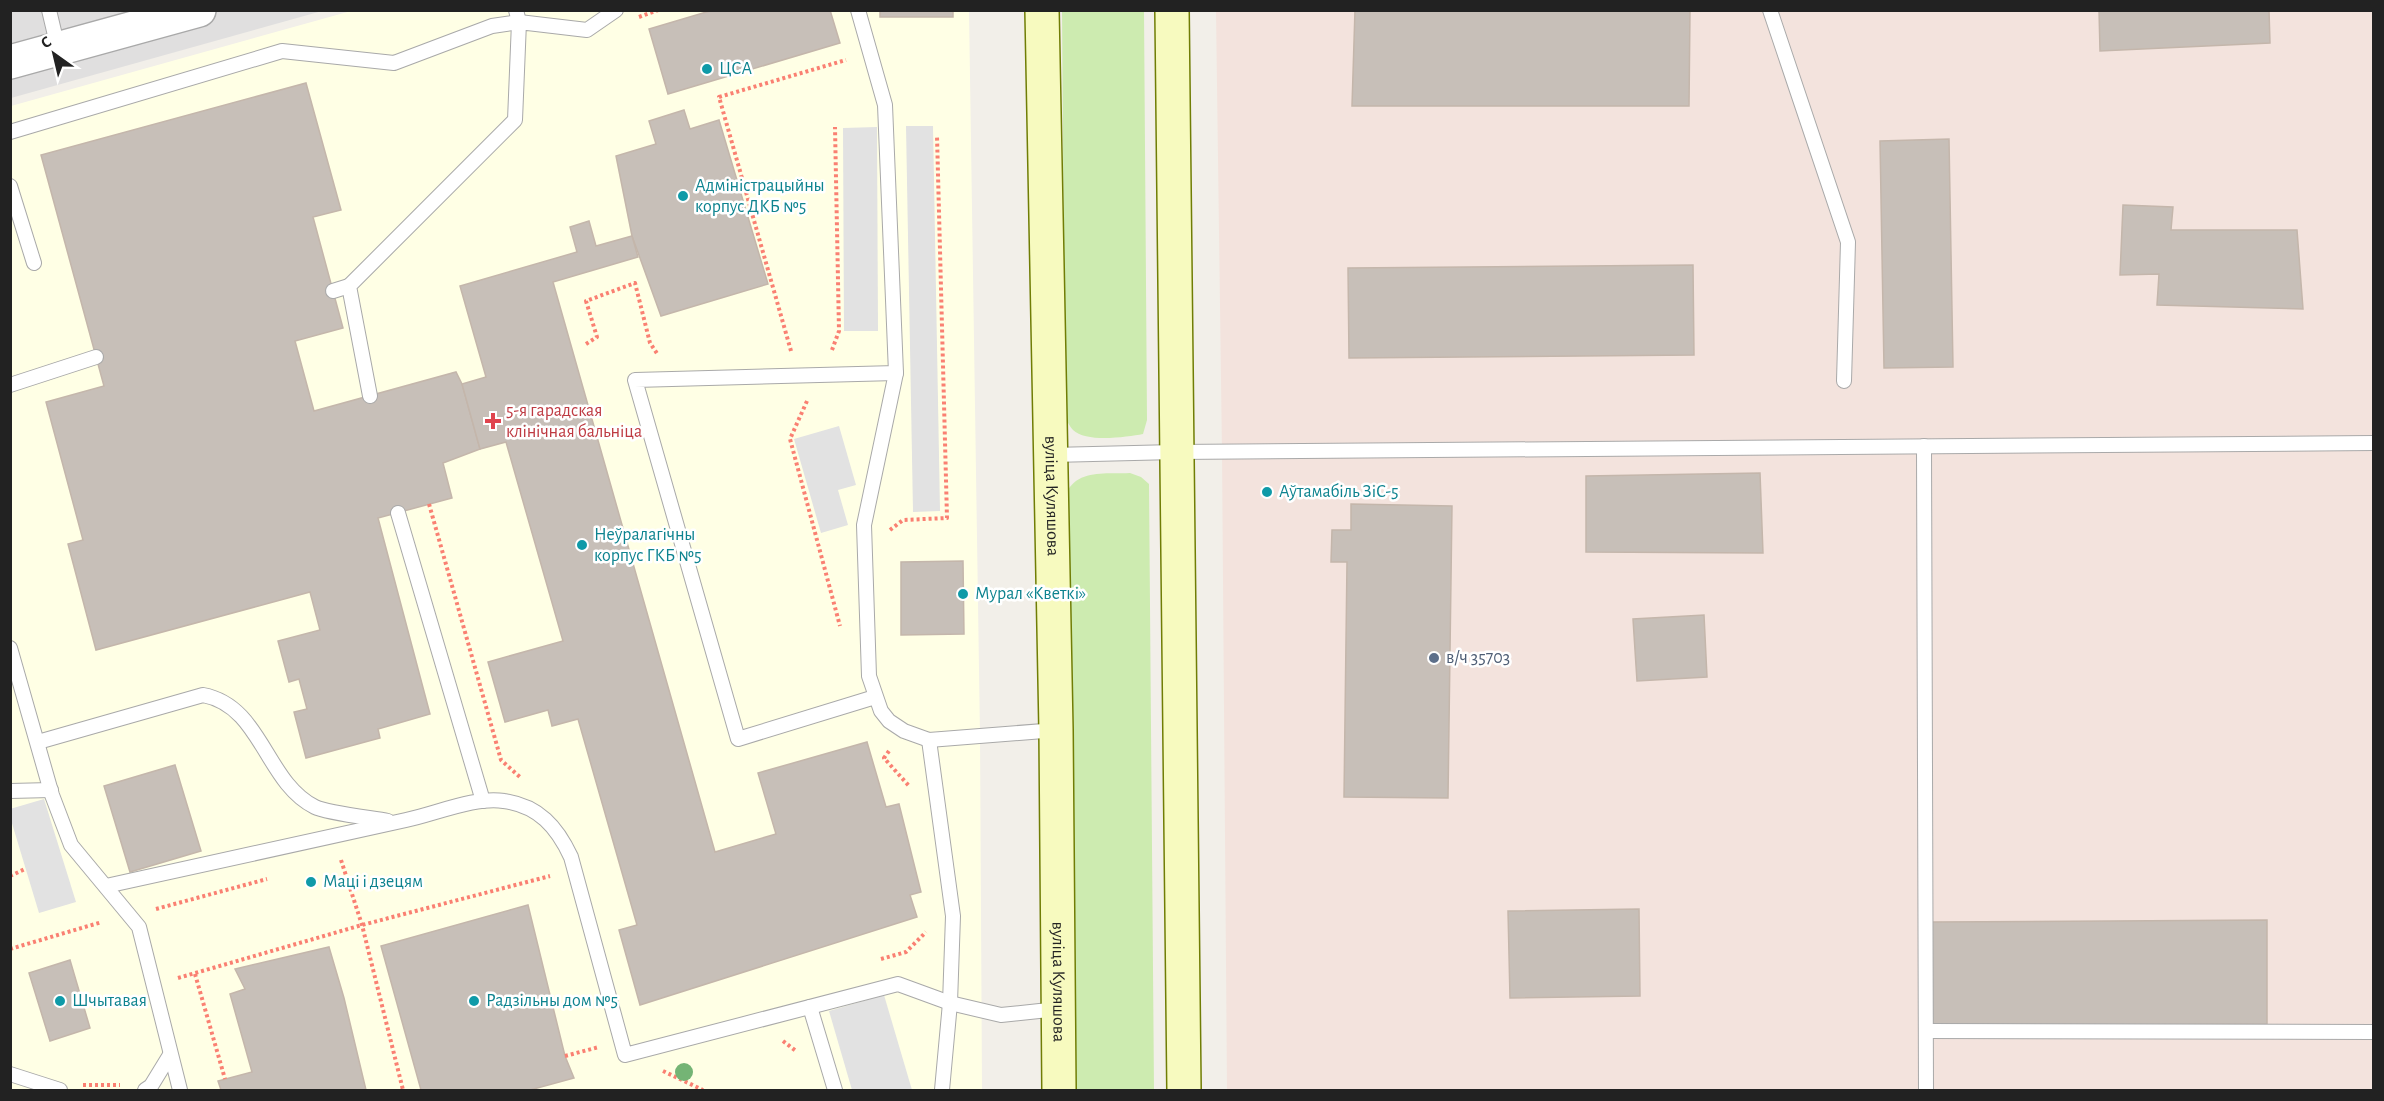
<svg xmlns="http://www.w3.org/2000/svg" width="2384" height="1101" font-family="'Alegreya Sans',sans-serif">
<rect width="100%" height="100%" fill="#f2efe9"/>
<polygon fill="#e0dfdf" points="11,11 322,11 11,98"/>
<polygon fill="#ffffe5" points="351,11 969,11 980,735 982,1090 11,1090 11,106"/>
<polygon fill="#f3e3dd" points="1216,11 2373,11 2373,1090 1227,1090 1222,452"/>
<g fill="#cdebb0">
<path d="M 1062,11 L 1144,11 L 1147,420 L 1143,434 C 1127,437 1086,443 1073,430 C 1070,427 1068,422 1065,418 Z"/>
<path d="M 1130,473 L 1141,477 L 1149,484 L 1154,1090 L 1073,1090 L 1068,490 C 1080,469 1109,474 1130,473 Z"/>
</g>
<g fill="#e2e2e2">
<polygon points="906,126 933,126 940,511 913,512"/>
<polygon points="877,127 878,331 844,331 843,128"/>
<polygon points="839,426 856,485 838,490 848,525 821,533 794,439"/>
<polygon points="44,799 76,902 39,913 11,820 10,809"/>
<polygon points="884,995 912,1090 852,1090 829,1011"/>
</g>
<g fill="#c7bfb8" stroke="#c4b6ab" stroke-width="1.5">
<polygon points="713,10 830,10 840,43 668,94 649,29"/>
<rect x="880" y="10" width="73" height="7"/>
<polygon points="1355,10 1690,10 1689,106 1352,106"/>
<polygon points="2099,10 2269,10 2270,43 2100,51"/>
<polygon points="306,83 341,210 313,217 343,328 295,341 314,411 456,372 462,384 480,449 443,463 452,498 378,518 430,714 378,729 380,738 306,758 294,712 307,709 299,679 289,682 278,641 320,630 310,592 96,650 68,544 83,540 46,402 104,386 41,155"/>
<polygon points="684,110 690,129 719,120 768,284 661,316 632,236 616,156 656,144 649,121"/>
<polygon points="1949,139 1953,367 1884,368 1880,141"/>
<polygon points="2123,205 2173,207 2171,230 2297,230 2303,309 2157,305 2159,274 2120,275"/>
<polygon points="589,221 596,246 632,236 638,257 553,282 715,852 776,834 758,773 867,742 886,807 899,804 921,892 910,895 917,917 640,1005 619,930 637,925 578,719 552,726 548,710 505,722 488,662 563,641 506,442 480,449 462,384 486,377 460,286 577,252 570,227"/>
<polygon points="1693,265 1694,355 1349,358 1348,268"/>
<polygon points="1760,473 1763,553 1586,552 1586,476"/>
<polygon points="1351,504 1452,506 1448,798 1344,797 1347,562 1331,562 1332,530 1351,530"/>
<polygon points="963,561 964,634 901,635 901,562"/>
<polygon points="1704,615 1707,677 1637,681 1633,619"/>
<polygon points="175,765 201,851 130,872 104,786"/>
<polygon points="528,905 565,1056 574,1078 530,1090 421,1090 381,946"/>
<polygon points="1639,909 1640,996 1510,998 1508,911"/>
<polygon points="2267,920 2267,1024 1931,1026 1931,922"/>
<polygon points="329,947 344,998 366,1090 221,1090 218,1081 252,1072 230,994 245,989 235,969"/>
<polygon points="70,960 90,1028 50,1041 29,973"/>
</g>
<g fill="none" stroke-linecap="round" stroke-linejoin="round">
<g stroke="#a9a9a9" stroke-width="16">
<g id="service">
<polyline points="49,10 58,48"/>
<polyline points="858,10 885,105 896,373 635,380 738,739 875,697"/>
<polyline points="1770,10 1848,242 1844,381"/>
<polyline points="10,132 282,51 394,63 492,26 519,22 516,10"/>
<polyline points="10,186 34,263"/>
<polyline points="333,291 349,286"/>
<polyline points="896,373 864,525 869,676 881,711 889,721 904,731 929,740 1056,730"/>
<polyline points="10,385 96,357"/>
<polyline points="370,396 349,286 515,120 519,22 587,30 616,10"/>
<polyline points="1924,446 1926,1090"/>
<polyline points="1052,455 1175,452 2374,443"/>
<polyline points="398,513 483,801"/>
<polyline points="10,648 52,795 71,845 139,927 180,1090"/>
<polyline points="929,740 953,916 950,1003 942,1090"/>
<path d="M 38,742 L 203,695 C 262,706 265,782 315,807 C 327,813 372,818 388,821"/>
<polyline points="10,791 51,790"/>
<path d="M 106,886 C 206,864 306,842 406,820 C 435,814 476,796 504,801 C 539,806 557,827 571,857 L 625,1055 L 898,984 L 950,1003 L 1001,1015 L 1058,1009"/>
<polyline points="810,1007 835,1090"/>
<polyline points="1926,1031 2374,1032"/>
<polyline points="10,1074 60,1090"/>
<polyline points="145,1090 151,1086 170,1055"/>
</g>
</g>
<g stroke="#a9a9a9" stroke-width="36">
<polyline id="tertiary" points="10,62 199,10"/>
</g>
<g stroke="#707d05" stroke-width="36">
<g id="secondary">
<path id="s1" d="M 1042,10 L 1056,730 L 1059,1090"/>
<polyline points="1172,10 1184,1090"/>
</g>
</g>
<g stroke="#fa8072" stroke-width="4" stroke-dasharray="3 3" stroke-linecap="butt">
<polyline points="639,17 658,10"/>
<polyline points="586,344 597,337 586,301 635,283 650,343 658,355"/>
<polyline points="832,350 839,331 835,127"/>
<polyline points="791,351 719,97 846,60"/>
<polyline points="807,401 790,439 840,626"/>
<polyline points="429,504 501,760 521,778"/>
<polyline points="890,530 903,520 947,518 937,136"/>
<polyline points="889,751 884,758 909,786"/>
<polyline points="341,860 362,925 403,1090"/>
<polyline points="10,876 25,869"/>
<polyline points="156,909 267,879"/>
<polyline points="10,949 102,922"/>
<polyline points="881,959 906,952 926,932"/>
<polyline points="195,974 225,1079"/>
<polyline points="178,978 362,925 550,876"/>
<polyline points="783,1041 796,1051"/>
<polyline points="565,1056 599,1047"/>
<polyline points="663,1071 703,1090"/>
<polyline points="83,1085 120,1085"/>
</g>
<use href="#service" stroke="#fff" stroke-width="14"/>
<use href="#tertiary" stroke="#fff" stroke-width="33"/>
<use href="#secondary" stroke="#f7fabf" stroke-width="33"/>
</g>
<circle fill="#74b475" cx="684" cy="1072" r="9"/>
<g fill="#0f9aa8" stroke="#fff" stroke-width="2">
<circle cx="707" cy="69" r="6"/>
<circle cx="683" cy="196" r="6"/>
<circle cx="1267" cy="492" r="6"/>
<circle cx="582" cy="545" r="6"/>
<circle cx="963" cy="594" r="6"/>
<circle cx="311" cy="882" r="6"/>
<circle cx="60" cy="1001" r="6"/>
<circle cx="474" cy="1001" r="6"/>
</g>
<path fill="#e0444e" stroke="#fff" stroke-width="2" d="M490 412h6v6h6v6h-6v6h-6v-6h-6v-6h6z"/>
<circle fill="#5c6f8a" stroke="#fff" stroke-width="2" cx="1434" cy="658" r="6"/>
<g text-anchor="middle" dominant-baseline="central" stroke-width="5" stroke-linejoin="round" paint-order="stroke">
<g font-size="18" fill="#0d838f" stroke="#fff" text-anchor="start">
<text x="719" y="69">ЦСА</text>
<text x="695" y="186">Адміністрацыйны<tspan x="695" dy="21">корпус ДКБ №5</tspan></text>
<text x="1279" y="492">Аўтамабіль ЗіС-5</text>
<text x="594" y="535">Неўралагічны<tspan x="594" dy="21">корпус ГКБ №5</tspan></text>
<text x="975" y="594">Мурал «Кветкі»</text>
<text x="323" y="882">Маці і дзецям</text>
<text x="72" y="1001">Шчытавая</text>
<text x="486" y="1001">Радзільны дом №5</text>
</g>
<g font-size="18" fill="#be3a42" stroke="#fff" text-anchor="start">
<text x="506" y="411">5-я гарадская<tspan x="506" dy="21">клінічная бальніца</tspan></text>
</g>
<g font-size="18" fill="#222" stroke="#fff">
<text stroke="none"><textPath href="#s1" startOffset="486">вуліца Куляшова</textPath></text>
<text stroke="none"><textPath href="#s1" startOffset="972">вуліца Куляшова</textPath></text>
</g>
<g font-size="18" fill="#4e5e75" stroke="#fff" text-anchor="start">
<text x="1446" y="658">в/ч 35703</text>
</g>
</g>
<rect width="2384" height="1101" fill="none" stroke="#222222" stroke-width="24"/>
<g transform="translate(54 54) rotate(326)" stroke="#ffffff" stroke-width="4.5" paint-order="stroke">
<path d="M0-4.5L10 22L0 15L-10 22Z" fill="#222222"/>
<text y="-9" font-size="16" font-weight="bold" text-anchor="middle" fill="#222222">С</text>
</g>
</svg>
